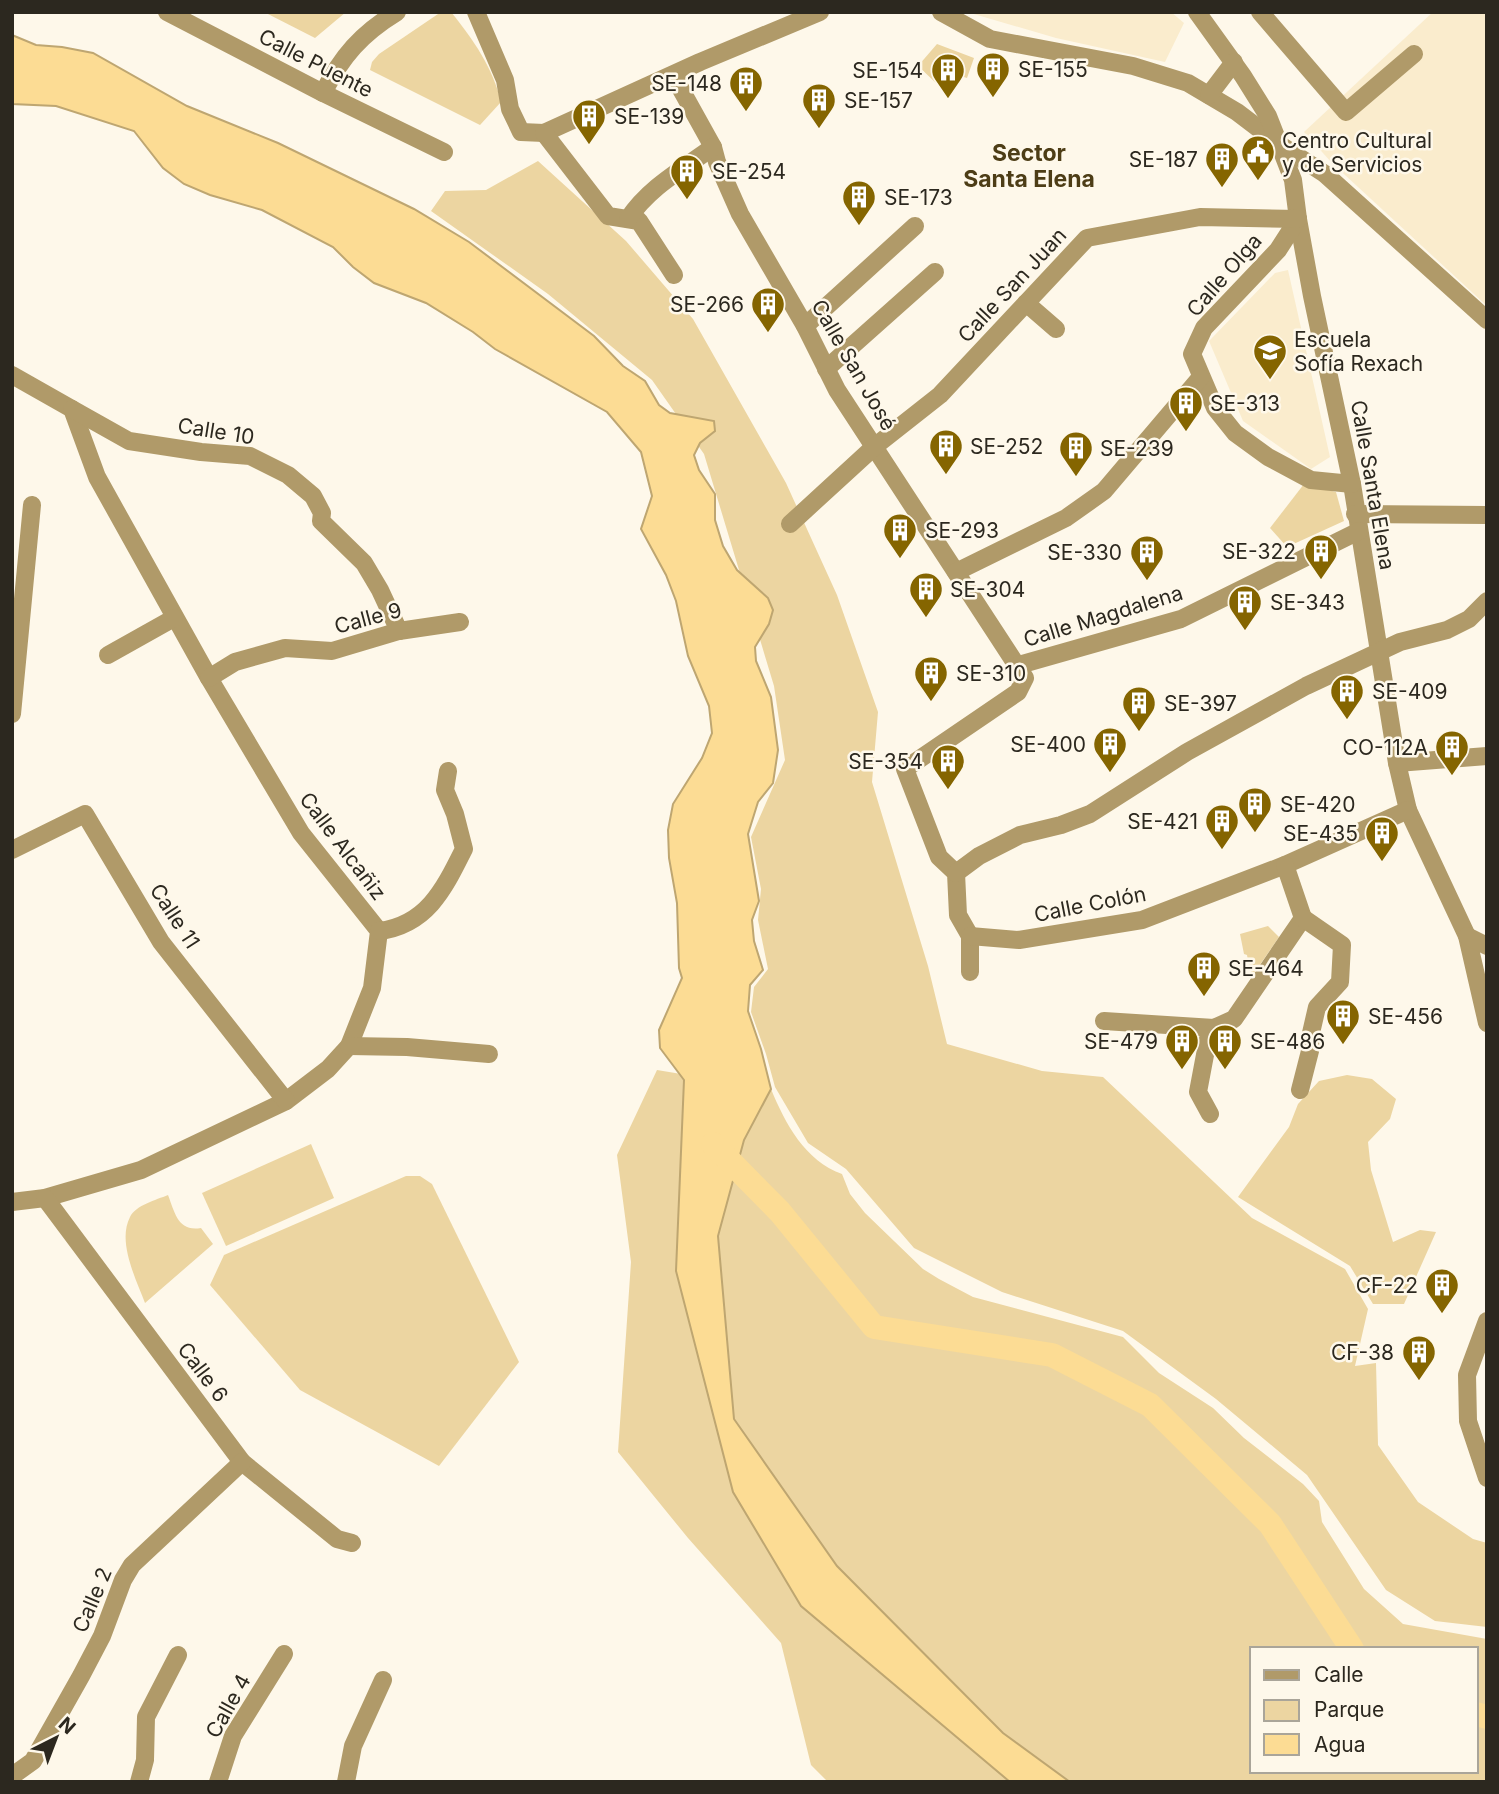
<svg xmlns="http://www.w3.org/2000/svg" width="1499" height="1794" font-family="Inter,sans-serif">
<rect width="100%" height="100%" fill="#fef8ea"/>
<g fill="#faeccd">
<polygon points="967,12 1171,12 1184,23 1165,62 1056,38"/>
<polygon points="1433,12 1487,12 1487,306 1332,163 1304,132"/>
<polygon points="1288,270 1330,457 1311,469 1243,421 1209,341 1275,273"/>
</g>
<g fill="#ecd5a1" fill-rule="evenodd">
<polygon points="264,12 346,12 315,38"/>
<path d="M 441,12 L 451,12 C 473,39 493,68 501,102 L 480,125 L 370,70 L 372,62 L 379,54 Z"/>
<polygon points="937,44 974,58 967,78 945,71 936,83 918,66"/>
<polygon points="538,161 626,241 693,319 786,483 837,595 878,712 872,782 928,966 947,1044 1042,1071 1103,1077 1252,1218 1345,1269 1368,1309 1355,1366 1376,1363 1378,1445 1418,1502 1473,1539 1487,1543 1487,1627 1435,1621 1386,1590 1307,1475 1216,1399 1123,1331 1002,1292 914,1248 846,1169 808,1143 775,1087 766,1054 751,1012 754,987 768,969 758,920 761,889 751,837 785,760 774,686 704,454 652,380 548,294 431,211 445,191 486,190"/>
<polygon points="1304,484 1336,492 1344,521 1287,547 1270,528"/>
<polygon points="1268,926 1279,937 1250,979 1252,967 1249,966 1247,955 1244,954 1240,934"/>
<path d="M 657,1070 L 771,1089 C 785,1123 805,1161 842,1174 L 850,1194 L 865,1213 L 923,1269 L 939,1279 L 973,1297 L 1123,1337 L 1159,1373 L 1213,1408 L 1244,1438 L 1303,1484 L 1319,1501 L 1322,1522 L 1364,1589 L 1403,1624 L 1487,1639 L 1487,1782 L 828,1782 L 811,1765 L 781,1643 L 688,1538 L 618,1452 L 631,1262 L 617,1155 ZM 1252,1649 L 1476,1649 L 1476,1771 L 1252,1771 Z"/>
<polygon points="1347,1075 1372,1079 1396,1099 1390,1119 1368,1142 1371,1170 1393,1242 1420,1230 1436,1232 1404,1304 1373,1304 1350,1266 1238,1197 1289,1127 1298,1104 1319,1081"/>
<polygon points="311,1144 334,1198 226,1246 202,1193"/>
<polygon points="406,1176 420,1176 432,1184 519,1362 439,1466 300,1390 210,1285 224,1255"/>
<path d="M 168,1195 C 175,1213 178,1232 201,1228 L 213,1244 L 145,1303 C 136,1279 117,1242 130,1217 C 136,1205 156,1200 168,1195 Z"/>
</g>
<polygon fill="#fcdc94" stroke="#bea671" stroke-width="2" points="12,35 36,45 62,47 93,53 187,106 278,143 414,209 469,242 594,336 623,366 645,381 659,405 670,413 714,421 715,431 700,443 694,455 699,470 715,494 715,520 723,546 737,570 768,598 773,610 769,624 755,647 756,661 771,697 778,750 773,783 758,802 748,834 759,901 752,920 754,941 763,970 750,985 748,1011 761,1049 771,1089 744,1140 718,1236 734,1419 837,1566 1003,1733 1070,1782 1010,1782 801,1606 733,1492 676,1271 684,1080 660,1048 659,1030 682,978 679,968 677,903 669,858 668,830 673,804 702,758 712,733 709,706 688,656 676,601 666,575 641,529 652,496 641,452 607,412 495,349 473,332 426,303 374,283 353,267 333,247 262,210 210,195 184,184 163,168 134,131 56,106 12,104"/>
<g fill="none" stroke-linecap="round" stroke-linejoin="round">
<g stroke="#fcdc94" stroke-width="24">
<polyline points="713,1144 780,1212 874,1327 1052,1355 1150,1405 1270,1524 1352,1649"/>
<polyline points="1476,1714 1487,1717"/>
</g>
<g stroke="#b09a69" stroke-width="18">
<polyline points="167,12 323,93 444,152"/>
<polyline points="476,12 505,80 510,109 521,132 544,133 700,62 820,12"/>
<polyline points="941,12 990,39 1133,66 1188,83 1237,112 1279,144 1293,180 1298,219 1312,296 1352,484 1397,763 1408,810 1467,936 1487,1023"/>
<polyline points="1197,12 1243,76 1268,116 1279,144 1325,174 1487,320"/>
<polyline points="1260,12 1346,112 1414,54"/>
<polyline points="673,75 713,147 717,162 740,214 805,326 837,390 1025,678 1018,692 905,769 939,857 956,873 958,915 970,936 970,972"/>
<path d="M 323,93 C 342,56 361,34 397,12"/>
<polyline points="1209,95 1234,62"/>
<polyline points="544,133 608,216 639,221 674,275"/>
<path d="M 628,219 C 649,187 683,169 713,147"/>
<polyline points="1298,219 1278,250 1204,328 1192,354 1215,408 1235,433 1268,457 1311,480 1352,484"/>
<polyline points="1026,303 1056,329"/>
<polyline points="805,326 915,226"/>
<polyline points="826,369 935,272"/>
<polyline points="12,375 72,409 97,477 209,678 301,833 379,931 372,988 349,1046 328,1069 286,1101 141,1170 45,1198 12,1202"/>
<polyline points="72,409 129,441 201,452 250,456 288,475 313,496 322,513 321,521 364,563 380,590 399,631"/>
<polyline points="1355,514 1487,515"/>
<polyline points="790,524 874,447 940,395 1087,238 1200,217 1298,219"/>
<polyline points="956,572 1066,518 1104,491 1200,378"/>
<polyline points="108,655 174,618"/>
<polyline points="1019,665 1181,619 1359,531"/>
<polyline points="209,678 235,662 285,648 332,651 399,631 460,622"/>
<polyline points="12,714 32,505"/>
<polyline points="1397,763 1487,756"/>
<polyline points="12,850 85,814 161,942 286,1101"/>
<polyline points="956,873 979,856 1020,835 1061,825 1090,814 1187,752 1306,686 1400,642 1447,630 1469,619 1487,601"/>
<path d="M 379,931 C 427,925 444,889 464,849 L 455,814 L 445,790 L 448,771"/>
<polyline points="970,936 1019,940 1142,920 1285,865 1408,810"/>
<polyline points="1467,936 1487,946"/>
<polyline points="1104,1021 1214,1028 1234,1019 1303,918 1285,865"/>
<polyline points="349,1046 407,1047 489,1054"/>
<polyline points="1300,1090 1310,1051 1311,1033 1317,1007 1340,982 1342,945 1303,918"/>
<polyline points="1210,1114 1198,1092 1208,1039 1214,1028"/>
<polyline points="45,1198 242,1462 337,1539 352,1543"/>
<polyline points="1487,1321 1467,1375 1468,1421 1487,1478"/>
<polyline points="12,1776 33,1761 81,1676 102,1636 123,1580 132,1565 242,1462"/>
<polyline points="139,1782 145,1760 146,1717 178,1655"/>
<polyline points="218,1782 233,1736 284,1654"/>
<polyline points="346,1782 353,1746 383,1680"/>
</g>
</g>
<defs>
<g id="building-pin" transform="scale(1.75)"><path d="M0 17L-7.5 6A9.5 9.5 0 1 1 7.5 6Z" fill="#856500" stroke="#fef8ea"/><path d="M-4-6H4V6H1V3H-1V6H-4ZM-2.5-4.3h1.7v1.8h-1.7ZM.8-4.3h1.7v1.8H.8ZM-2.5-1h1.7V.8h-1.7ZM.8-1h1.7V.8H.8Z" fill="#fff"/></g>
<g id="civic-pin" transform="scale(1.75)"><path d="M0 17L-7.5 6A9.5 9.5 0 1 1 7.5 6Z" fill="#856500" stroke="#fef8ea"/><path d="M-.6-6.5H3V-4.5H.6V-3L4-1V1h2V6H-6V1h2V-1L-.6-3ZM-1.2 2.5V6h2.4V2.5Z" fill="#fff"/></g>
<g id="school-pin" transform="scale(1.75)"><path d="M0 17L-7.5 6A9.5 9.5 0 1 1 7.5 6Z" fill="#856500" stroke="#fef8ea"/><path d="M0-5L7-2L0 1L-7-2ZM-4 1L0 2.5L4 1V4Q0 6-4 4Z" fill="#fff"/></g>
</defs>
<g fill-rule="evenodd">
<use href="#building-pin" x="993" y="69"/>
<use href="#building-pin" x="948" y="70"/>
<use href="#building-pin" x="746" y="83"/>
<use href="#building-pin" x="819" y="100"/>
<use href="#building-pin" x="589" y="116"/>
<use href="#civic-pin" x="1258" y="152"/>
<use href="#building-pin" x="1222" y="159"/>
<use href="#building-pin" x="687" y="171"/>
<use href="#building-pin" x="859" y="197"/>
<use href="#building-pin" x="768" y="304"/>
<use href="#school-pin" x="1270" y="351"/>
<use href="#building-pin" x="1186" y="403"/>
<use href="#building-pin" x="946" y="446"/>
<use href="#building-pin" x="1076" y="448"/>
<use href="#building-pin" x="900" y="530"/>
<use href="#building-pin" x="1321" y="551"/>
<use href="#building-pin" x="1147" y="552"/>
<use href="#building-pin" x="926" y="589"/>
<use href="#building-pin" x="1245" y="602"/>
<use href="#building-pin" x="931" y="673"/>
<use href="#building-pin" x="1347" y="691"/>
<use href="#building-pin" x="1139" y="703"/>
<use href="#building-pin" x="1110" y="744"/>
<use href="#building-pin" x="1452" y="747"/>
<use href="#building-pin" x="948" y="761"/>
<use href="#building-pin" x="1255" y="804"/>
<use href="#building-pin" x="1222" y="821"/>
<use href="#building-pin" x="1382" y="833"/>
<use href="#building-pin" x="1204" y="968"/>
<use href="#building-pin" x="1343" y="1016"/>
<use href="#building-pin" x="1182" y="1041"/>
<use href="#building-pin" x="1225" y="1041"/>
<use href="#building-pin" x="1442" y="1285"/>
<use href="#building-pin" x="1419" y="1352"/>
</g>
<g text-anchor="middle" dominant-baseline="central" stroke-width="5" stroke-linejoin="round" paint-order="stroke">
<g font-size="21" fill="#2c281f" stroke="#fef8ea">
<text transform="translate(316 63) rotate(27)">Calle Puente</text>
<text transform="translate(1224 275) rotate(-49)">Calle Olga</text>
<text transform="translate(1012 285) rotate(-47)">Calle San Juan</text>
<text transform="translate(854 365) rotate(60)">Calle San José</text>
<text transform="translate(216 431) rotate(9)">Calle 10</text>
<text transform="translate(1373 485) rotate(80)">Calle Santa Elena</text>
<text transform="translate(1103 616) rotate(-17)">Calle Magdalena</text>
<text transform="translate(368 618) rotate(-15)">Calle 9</text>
<text transform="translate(343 846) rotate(53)">Calle Alcañiz</text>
<text transform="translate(1090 904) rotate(-11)">Calle Colón</text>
<text transform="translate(175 916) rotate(57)">Calle 11</text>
<text transform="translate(203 1372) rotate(53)">Calle 6</text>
<text transform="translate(92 1600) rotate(-67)">Calle 2</text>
<text transform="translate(228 1706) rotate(-61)">Calle 4</text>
</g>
<g font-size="21" fill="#2c281f" stroke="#fef8ea" text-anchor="start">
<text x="1018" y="69">SE-155</text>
<text x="923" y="70" text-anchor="end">SE-154</text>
<text x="722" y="83" text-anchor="end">SE-148</text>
<text x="844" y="100">SE-157</text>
<text x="614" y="116">SE-139</text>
<text x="1282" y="140">Centro Cultural<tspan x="1282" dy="24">y de Servicios</tspan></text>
<text x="1198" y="159" text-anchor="end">SE-187</text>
<text x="712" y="171">SE-254</text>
<text x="884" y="197">SE-173</text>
<text x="744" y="304" text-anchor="end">SE-266</text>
<text x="1294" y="339">Escuela<tspan x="1294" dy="24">Sofía Rexach</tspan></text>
<text x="1210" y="403">SE-313</text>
<text x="970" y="446">SE-252</text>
<text x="1100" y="448">SE-239</text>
<text x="925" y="530">SE-293</text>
<text x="1296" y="551" text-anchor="end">SE-322</text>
<text x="1122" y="552" text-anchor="end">SE-330</text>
<text x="950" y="589">SE-304</text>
<text x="1270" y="602">SE-343</text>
<text x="956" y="673">SE-310</text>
<text x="1372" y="691">SE-409</text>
<text x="1164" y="703">SE-397</text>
<text x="1086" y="744" text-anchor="end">SE-400</text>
<text x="1428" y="747" text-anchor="end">CO-112A</text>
<text x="923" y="761" text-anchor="end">SE-354</text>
<text x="1280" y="804">SE-420</text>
<text x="1198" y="821" text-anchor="end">SE-421</text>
<text x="1358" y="833" text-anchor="end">SE-435</text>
<text x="1228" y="968">SE-464</text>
<text x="1368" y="1016">SE-456</text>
<text x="1158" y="1041" text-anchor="end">SE-479</text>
<text x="1250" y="1041">SE-486</text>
<text x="1418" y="1285" text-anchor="end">CF-22</text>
<text x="1394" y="1352" text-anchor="end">CF-38</text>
</g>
<g font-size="23" font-weight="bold" fill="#4d3d16" stroke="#fef8ea">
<text x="1029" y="153">Sector<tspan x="1029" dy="26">Santa Elena</tspan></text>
</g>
</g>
<rect width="1499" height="1794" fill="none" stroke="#2c281f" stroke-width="28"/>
<rect x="1250" y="1647" width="228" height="126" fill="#fef8ea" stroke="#aaa599" stroke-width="2"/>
<rect x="1264" y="1670" width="35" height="10" fill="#b09a69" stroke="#aaa599" stroke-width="2"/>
<text x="1314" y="1682" font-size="21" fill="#2c281f">Calle</text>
<rect x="1264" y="1700" width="35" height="21" fill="#ecd5a1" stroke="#aaa599" stroke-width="2"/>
<text x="1314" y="1717" font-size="21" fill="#2c281f">Parque</text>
<rect x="1264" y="1734" width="35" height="21" fill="#fcdc94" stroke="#aaa599" stroke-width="2"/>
<text x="1314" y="1752" font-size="21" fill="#2c281f">Agua</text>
<g transform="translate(56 1738) rotate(42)" stroke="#fef8ea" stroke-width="5" paint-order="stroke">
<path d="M0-5L12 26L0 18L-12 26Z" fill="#2c281f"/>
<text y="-10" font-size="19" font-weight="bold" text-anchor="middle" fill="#2c281f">N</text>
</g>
</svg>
